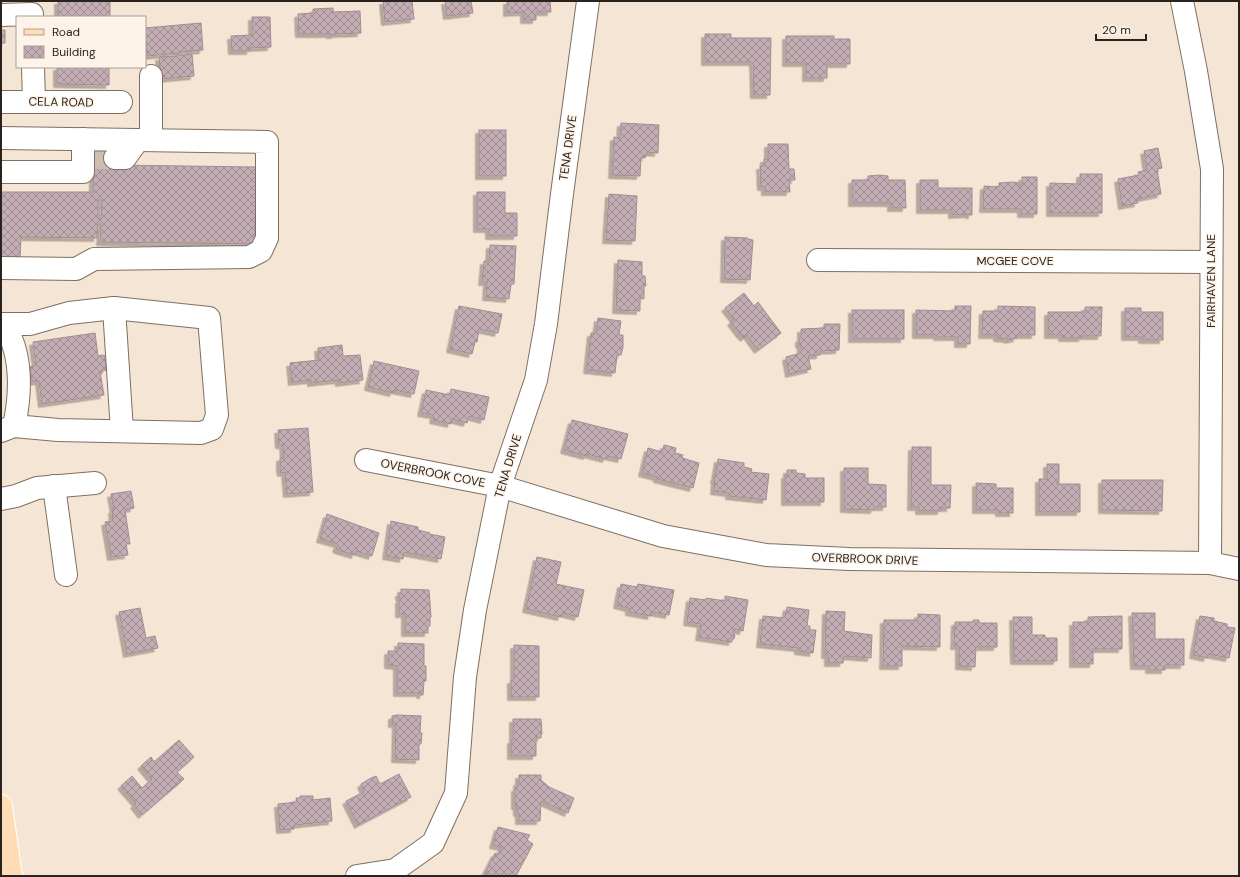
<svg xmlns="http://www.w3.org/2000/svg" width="1240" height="877" font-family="'DM Sans',sans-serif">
<defs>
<pattern id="building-cross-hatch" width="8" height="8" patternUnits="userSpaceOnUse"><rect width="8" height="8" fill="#c3acb3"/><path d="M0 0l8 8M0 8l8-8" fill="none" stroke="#9e8c91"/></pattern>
<filter id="shadow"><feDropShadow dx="-3.5" dy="3.5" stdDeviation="0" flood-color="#0004"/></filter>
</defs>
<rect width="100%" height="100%" fill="#f5e5d5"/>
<g fill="url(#building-cross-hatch)" stroke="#a28c93" fill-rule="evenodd" filter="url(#shadow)">
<rect x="58" y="1" width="52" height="16"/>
<polygon points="383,1 412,1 414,19 385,22"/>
<polygon points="445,1 471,1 473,13 447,16"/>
<polygon points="507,1 550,1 551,12 536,12 536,20 524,20 524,12 507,13"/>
<polygon points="333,8 333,12 360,11 361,33 335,34 335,35 330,35 330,34 299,34 298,14 313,13 313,9"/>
<polygon points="252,17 270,17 271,47 250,48 250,51 232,51 231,36 252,35"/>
<polygon points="201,23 203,50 180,52 180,56 192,54 194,76 161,79 159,57 177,56 177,53 147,56 145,28"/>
<polygon points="1,30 5,30 5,43 1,43 1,48"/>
<polygon points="705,34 731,34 731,38 771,38 770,95 754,95 753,62 705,62"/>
<polygon points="786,36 834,36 834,39 850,39 850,64 827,64 827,78 806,78 806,63 786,63"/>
<polygon points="57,67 109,67 109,85 57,84"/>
<polygon points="621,123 659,125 658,153 647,152 645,158 641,157 640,176 612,175 614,137 620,138"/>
<rect x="479" y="130" width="27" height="46"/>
<polygon points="768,144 788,144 789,169 794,169 795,180 789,180 790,192 765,192 765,187 761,187 760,166 764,166 764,159 768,159"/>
<path d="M 91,147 L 115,147 L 115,165 L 256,167 L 255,244 L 100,242 L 101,224 L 98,224 L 97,238 L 21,237 L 20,260 L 1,260 L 1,192 L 93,192 L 93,170 ZM 98,200 L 102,200 L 101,219 L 98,219 Z"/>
<polygon points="1158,148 1162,168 1157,169 1161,194 1137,199 1138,203 1122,206 1118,179 1139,175 1138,172 1147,170 1144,151"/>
<polygon points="1080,174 1102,174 1102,213 1050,213 1050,183 1080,184"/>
<polygon points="880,175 888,176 888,180 905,180 906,208 891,208 891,203 852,203 852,180 868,180 868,176"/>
<polygon points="1022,177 1037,177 1037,214 1021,214 1021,209 983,209 984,186 999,187 999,183 1013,182 1019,183 1019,187 1022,187"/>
<polygon points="920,180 938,180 938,188 972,188 972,215 969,215 969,214 952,215 952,210 920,210"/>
<polygon points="477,192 505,192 505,213 517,213 517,236 489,236 489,229 477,229"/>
<polygon points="609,194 637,196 635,241 606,240"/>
<polygon points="725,237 748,238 748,239 753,240 750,280 724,279"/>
<polygon points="490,245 516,246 514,284 511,284 509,299 486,297 487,282 482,282 484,261 489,261"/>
<polygon points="618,260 642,262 642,276 645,276 646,286 644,286 644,299 640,298 640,311 616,310"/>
<polygon points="744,293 754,306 758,302 781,333 758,350 747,335 744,338 740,334 731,322 734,319 725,308"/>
<polygon points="459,306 502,314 498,333 479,329 477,342 475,342 472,354 450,349"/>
<polygon points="955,306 971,306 970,344 958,344 958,337 937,337 937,335 916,335 916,310 955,311"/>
<polygon points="998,306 1035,307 1035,335 1017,335 1017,338 1008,340 1008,339 997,338 997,335 982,335 983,311 998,311"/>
<polygon points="1085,307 1102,307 1101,336 1082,336 1082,338 1062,338 1062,335 1048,335 1048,312 1085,312"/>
<polygon points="1125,308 1141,308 1141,312 1163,312 1163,340 1142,340 1142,337 1125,337"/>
<rect x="852" y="310" width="52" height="29"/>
<polygon points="598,318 621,321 619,335 623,335 623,347 621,355 617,355 615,373 587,370 591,333 596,333"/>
<polygon points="824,324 840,324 839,350 820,351 820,355 808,356 811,369 789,374 786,357 801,353 801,346 799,344 799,339 801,338 801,329 824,328"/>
<polygon points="95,333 98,356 103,355 105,356 106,370 100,372 104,395 42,404 39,381 33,382 32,380 30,367 36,365 33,342"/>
<polygon points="342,345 343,356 360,355 363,380 339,383 339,380 311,383 311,380 292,382 290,363 319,360 318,348"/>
<polygon points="374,361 419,371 414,394 394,390 393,393 368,387"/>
<polygon points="451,389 489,397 484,420 469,416 467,423 452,419 451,424 433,420 434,415 421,413 426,390 450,395"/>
<polygon points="572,420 628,434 621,459 607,456 606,459 587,454 587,456 564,450"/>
<polygon points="308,428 313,492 287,494 285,472 281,473 280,468 280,458 284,457 283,445 279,445 278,430"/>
<polygon points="664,445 676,448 675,453 683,455 682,458 699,463 693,488 657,479 657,477 642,473 648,448 662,452"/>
<polygon points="912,447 931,447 931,485 951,485 950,508 941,508 941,511 919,511 919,507 911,507"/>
<polygon points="718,459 744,463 744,467 752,469 751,472 769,474 766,500 729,496 729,493 714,491 715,480 714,480 714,477 715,477"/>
<polygon points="1047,464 1059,464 1059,483 1056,483 1056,484 1080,484 1080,512 1039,512 1039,479 1047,479"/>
<polygon points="844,468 868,468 868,484 886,485 886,507 874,507 874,510 844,509"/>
<polygon points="787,470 796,470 796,473 805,474 805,478 824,478 824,502 785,502 785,475 787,475"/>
<polygon points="1102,480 1163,480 1162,511 1102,510"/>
<polygon points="976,483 996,484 996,488 1013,488 1013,513 999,513 999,510 976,510"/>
<polygon points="131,491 134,508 125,510 130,544 126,544 128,555 111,557 105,522 113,521 112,510 114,510 111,494"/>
<polygon points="327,514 379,533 372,556 356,551 355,555 341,551 336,549 338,544 320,539"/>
<polygon points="391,521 418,527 418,530 430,533 429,534 445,537 441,559 404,552 403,559 386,556"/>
<polygon points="537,557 561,562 556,584 584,590 578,617 562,613 561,617 526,609"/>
<polygon points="621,584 637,587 638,584 674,590 669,615 652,612 651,616 629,612 629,608 617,605"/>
<polygon points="401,589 429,590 431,617 430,617 430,626 428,626 428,633 405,633 405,614 399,614 399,600 400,600 400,597 399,597 399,593 401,593"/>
<polygon points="725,596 748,600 743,631 734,629 733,634 735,635 734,639 732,639 732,642 699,637 701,624 687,622 690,598 706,600 706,598 725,601"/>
<polygon points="787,607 809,610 807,626 810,626 810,630 816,630 813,653 798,651 798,648 760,644 763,616 785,618"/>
<polygon points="140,608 146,638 155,636 158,648 127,654 119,612"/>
<polygon points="826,611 845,612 844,631 872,635 871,658 844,656 843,663 828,663 828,655 825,655"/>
<polygon points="1132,613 1155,613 1155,639 1184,639 1184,665 1165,665 1165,670 1149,670 1149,666 1134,666"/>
<polygon points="918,614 940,615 940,647 902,646 902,666 883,666 884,620 918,620"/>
<polygon points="1122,616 1122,649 1093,649 1093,664 1073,664 1073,622 1088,622 1088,617"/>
<polygon points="1200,616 1214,618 1214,621 1227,624 1227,627 1235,628 1229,658 1208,654 1207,658 1193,655"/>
<polygon points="1013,617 1032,617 1032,635 1045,635 1045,638 1057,638 1057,661 1014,661"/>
<polygon points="973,620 979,620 979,623 997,623 997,647 976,647 975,667 959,666 959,646 954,646 955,622 973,622"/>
<polygon points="398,643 424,644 424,666 426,666 426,681 424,681 423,695 420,695 420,693 397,693 397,666 388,665 388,651 398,651"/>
<polygon points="514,645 539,646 539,697 511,697 511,680 514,680"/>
<polygon points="397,715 421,716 420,733 422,733 421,744 419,744 419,760 395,759 396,724 392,724 392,716"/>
<polygon points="513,719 541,719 542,734 541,734 541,738 536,738 536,756 511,756 511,740 513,740"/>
<polygon points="179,740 194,757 177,772 184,779 142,815 134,805 136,803 121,786 132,776 142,788 152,779 141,766 151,757 154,762"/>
<polygon points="399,774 411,797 358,825 346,801 364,792 361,784 369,779 376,776 380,784"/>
<polygon points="519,775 541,775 541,780 549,787 574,798 568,813 541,801 540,821 519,821 519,813 517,813 517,806 515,806 515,788 517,788 517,782 519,782"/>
<polygon points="300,796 313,796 313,800 330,798 332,821 294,825 294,829 280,830 278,804 297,802 296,798 300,798"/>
<polygon points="498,827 530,835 527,840 533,844 516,876 490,876 485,873 495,853 498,855 502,847 493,845"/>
</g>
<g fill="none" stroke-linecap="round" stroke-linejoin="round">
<polyline stroke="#ccbeb0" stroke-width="22" stroke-dasharray="22 11" stroke-linecap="butt" points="91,158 115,158"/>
<g stroke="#7e6f61" stroke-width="24">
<g id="minor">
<polyline points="1182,1 1196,71 1212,169 1210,563"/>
<polyline points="1,15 32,14 32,17"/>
<polyline points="33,67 34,101"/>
<polyline points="1,102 121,102"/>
<polyline points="1,138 267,142 267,238 261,251 249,257 94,259 76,269 1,268"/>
<polyline points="151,140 151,76"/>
<polyline points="115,158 125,158 138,140"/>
<polyline points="1,172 83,172 83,139"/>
<polyline points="818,260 1211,262"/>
<polyline points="114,308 122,431"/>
<polyline points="1,324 30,324 69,313 114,308 209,318 217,415 212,429 201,433 58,430 14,426 1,431"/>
<path d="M 3,324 C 23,352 21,394 14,426"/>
<polyline points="366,460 500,486 663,536 766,555 849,559 1210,563 1239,569"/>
<polyline points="54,486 66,575"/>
<polyline points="1,499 16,496 37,488 95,483"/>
<polyline points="357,876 395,870 433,843 456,793 465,677 475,610 500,486 536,380 546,324 562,194 588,1"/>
</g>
</g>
<g stroke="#fff" stroke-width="24">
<polyline id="major" points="1,806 11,876"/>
</g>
<use href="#minor" stroke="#fff" stroke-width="22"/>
<use href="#major" stroke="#ffdcb3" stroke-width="22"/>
</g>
<g text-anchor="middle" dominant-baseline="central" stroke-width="3" stroke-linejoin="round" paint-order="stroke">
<g font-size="12" fill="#29231d" stroke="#fdf3e9">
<text transform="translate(61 102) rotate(1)">CELA ROAD</text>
<text transform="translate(568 148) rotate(-82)">TENA DRIVE</text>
<text x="1015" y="261">MCGEE COVE</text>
<text transform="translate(1211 281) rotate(-90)">FAIRHAVEN LANE</text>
<text transform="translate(508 466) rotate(-73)">TENA DRIVE</text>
<text transform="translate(433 473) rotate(11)">OVERBROOK COVE</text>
<text transform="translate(865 559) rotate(2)">OVERBROOK DRIVE</text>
</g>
</g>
<rect width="1240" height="877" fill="none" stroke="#29231d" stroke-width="4"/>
<rect x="16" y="16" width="130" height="52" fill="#fdf3e9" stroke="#a8a097"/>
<rect x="24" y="29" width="20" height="6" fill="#ffdcb3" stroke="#a8a097"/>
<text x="52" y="36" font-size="12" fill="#29231d">Road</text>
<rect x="24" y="46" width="20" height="12" fill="url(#building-cross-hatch)" stroke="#a8a097"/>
<text x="52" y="56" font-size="12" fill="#29231d">Building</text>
<path d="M1096 34v6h50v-6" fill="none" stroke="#29231d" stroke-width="2"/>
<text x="1102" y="34" font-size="12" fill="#29231d" stroke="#fdf3e9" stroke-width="3" paint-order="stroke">20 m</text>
</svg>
